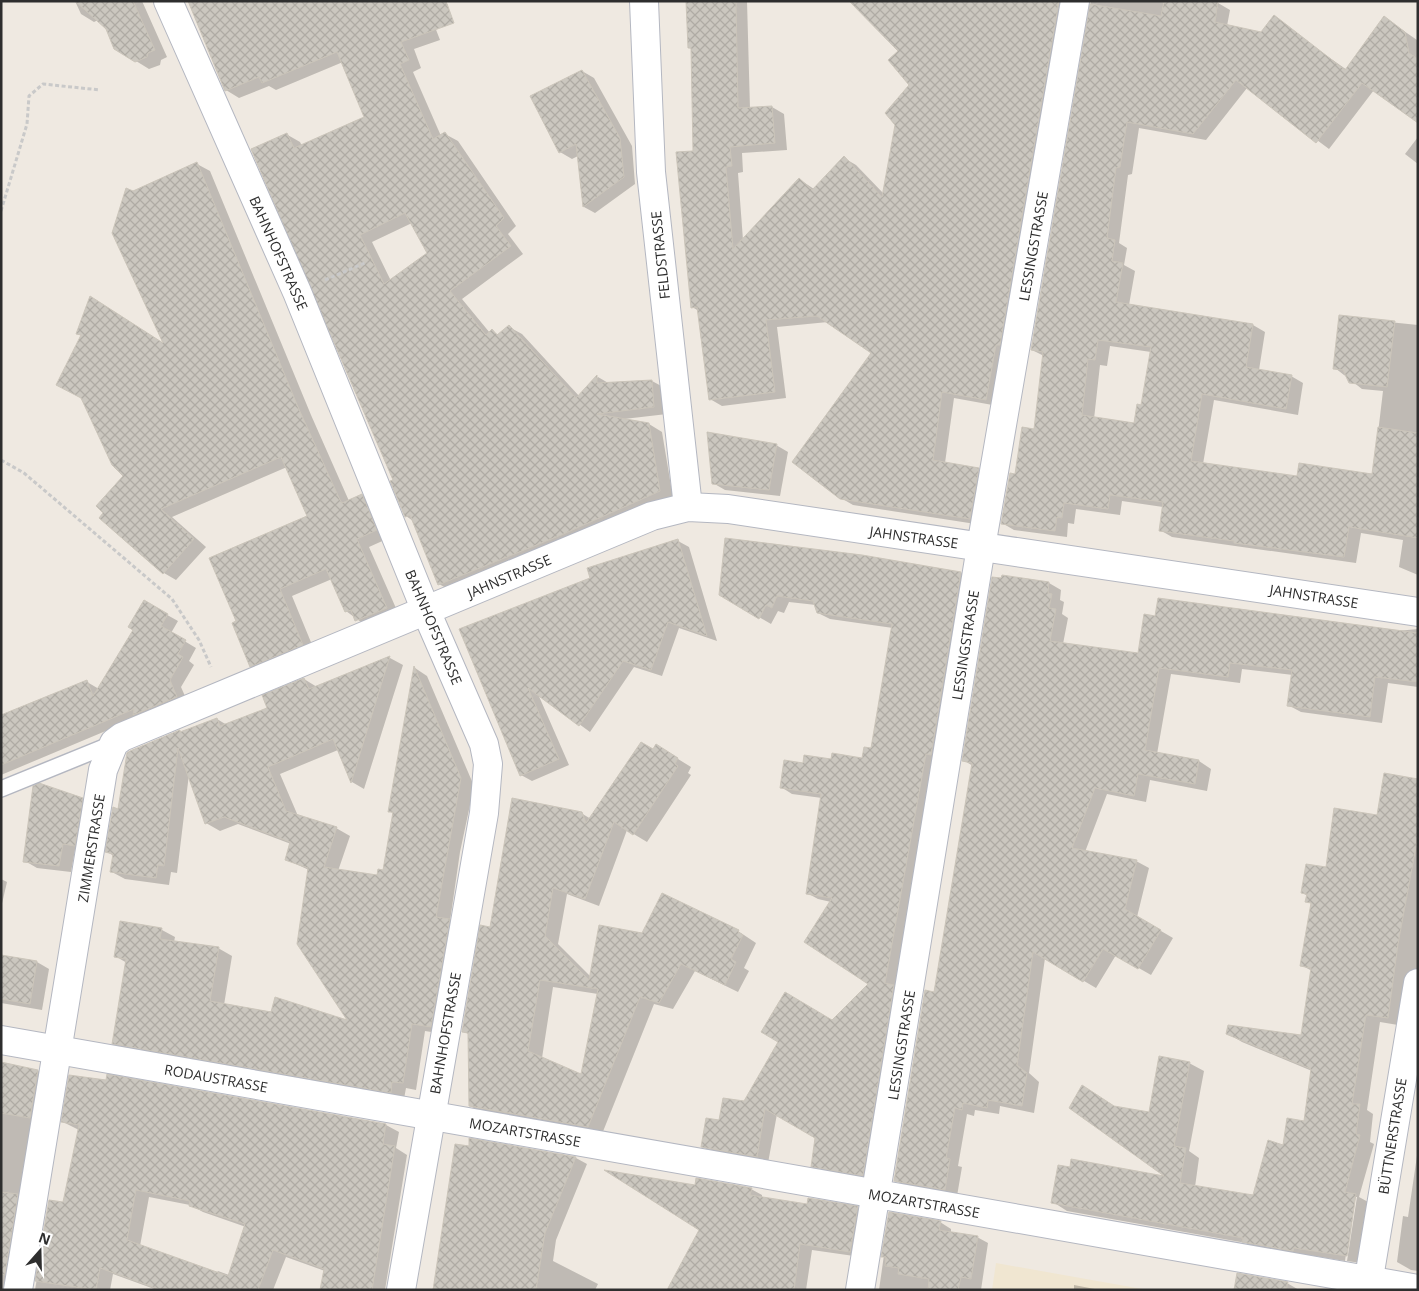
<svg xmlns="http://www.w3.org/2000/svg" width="1419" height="1291" font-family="'Open Sans',sans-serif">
<defs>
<pattern id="building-cross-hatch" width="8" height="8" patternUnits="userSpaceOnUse" patternTransform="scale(1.25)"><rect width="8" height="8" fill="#cbc7bf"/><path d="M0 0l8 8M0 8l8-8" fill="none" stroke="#afaba4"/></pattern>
</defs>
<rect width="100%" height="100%" fill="#efe9e1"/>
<polygon fill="#f0e6d1" points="996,1263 1148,1290 992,1290"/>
<g fill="#0003" fill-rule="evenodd">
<polygon points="75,1 142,1 167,57 161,60 160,65 149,69 115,48 107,28 98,20 94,22 81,14"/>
<path d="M 425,1 L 440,40 L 414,49 L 421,68 L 413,72 L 441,136 L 445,134 L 458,141 L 516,226 L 508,234 L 523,254 L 462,299 L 490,333 L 492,331 L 499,335 L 509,327 L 522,334 L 580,397 L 598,377 L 610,384 L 652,381 L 665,388 L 667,414 L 624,419 L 649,424 L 662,432 L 673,498 L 453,592 L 439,584 L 413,521 L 406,516 L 286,134 L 300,142 L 302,146 L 366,118 L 343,62 L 276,90 L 269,86 L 239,98 L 226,90 ZM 412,223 L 429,253 L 391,281 L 372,242 Z"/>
<polygon points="688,1 747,1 750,109 772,107 784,114 787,150 742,153 743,172 738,173 743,240 799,179 814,189 844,158 856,165 884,194 911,85 899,51 856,1 1074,1 998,406 954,398 945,463 978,469 990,476 982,525 853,505 841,498 873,353 828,322 777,327 786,398 722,406 710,399 699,311 692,307 694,152 692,49 689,48"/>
<path d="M 1091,1 L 1207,1 L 1218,3 L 1230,10 L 1227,26 L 1310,44 L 1347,70 L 1385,18 L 1417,40 L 1418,121 L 1374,90 L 1329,149 L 1247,88 L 1206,140 L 1139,128 L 1132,174 L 1128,175 L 1119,243 L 1127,248 L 1124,265 L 1135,271 L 1129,305 L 1253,325 L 1265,332 L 1259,370 L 1291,376 L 1303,383 L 1298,415 L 1214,400 L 1203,464 L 1298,477 L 1373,475 L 1383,391 L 1362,389 L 1335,368 L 1340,317 L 1418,325 L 1418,575 L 1399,567 L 1403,540 L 1361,533 L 1356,563 L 1172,537 L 1160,530 L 1163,507 L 1122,501 L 1120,515 L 1076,509 L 1074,524 L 1068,523 L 1067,537 L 1014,530 L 1002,523 L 1016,475 L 1035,430 L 1044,356 L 1032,350 ZM 1110,346 L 1151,352 L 1142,406 L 1135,425 L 1094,419 L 1100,365 L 1107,366 Z"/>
<polygon points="582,71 594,78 632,146 635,184 595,213 584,207 578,156 572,159 560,152"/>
<polygon points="1418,137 1418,164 1405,154"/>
<polygon points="197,164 210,171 311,415 349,501 362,495 375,503 389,538 369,547 399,615 369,628 346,611 332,579 292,596 315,652 264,673 251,666 238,622 309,516 287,467 172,517 206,547 176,580 164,573 125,476 82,336 78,333 166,345 133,192"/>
<polygon points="776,445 788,452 780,496 725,490 713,483"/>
<polygon points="678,541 689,547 717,641 679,628 662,676 634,667 590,732 538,694 569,765 532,781 521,775 461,630 592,578"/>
<polygon points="961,573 972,579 874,1181 824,1172 813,1166 816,1138 777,1114 768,1163 714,1153 703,1147 720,1122 745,1103 870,984 831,902 818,899 807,893 822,798 792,794 781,787 804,765 863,759 872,750 893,628 830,619 818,613 816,605 789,602 784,613 778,611 771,624 720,594"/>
<polygon points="1049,583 1061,590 1060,600 1064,602 1062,614 1068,618 1063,644 1139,655 1418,629 1418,687 1388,683 1382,723 1301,712 1288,705 1293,675 1242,669 1240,683 1171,674 1157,754 1199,761 1211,769 1207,791 1150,780 1146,802 1107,794 1085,852 1136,861 1149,868 1137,917 1173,938 1151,975 1116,955 1096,988 1045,958 1029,1073 1039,1082 1034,1113 1000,1106 999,1114 975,1110 974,1116 967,1114 958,1166 962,1167 957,1196 907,1187 895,1180 935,994 973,766 963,760"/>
<polygon points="144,602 178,621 171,633 196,648 189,661 194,665 181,687 188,703 139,717 1,775 1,717 87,682 99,689 134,629"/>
<polygon points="390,658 403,665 364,789 352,782 338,750 280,774 298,816 336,828 350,836 338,871 378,877 384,872 394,814 389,811 415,668 427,676 474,786 460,852 450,921 463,928 444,1034 425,1031 416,1090 406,1088 404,1099 127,1051 113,1043 127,963 115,956 162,930 175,937 174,942 218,948 232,956 224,1005 350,1023 309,870 287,860 291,844 238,824 220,831 206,823 189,774 177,873 171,872 169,885 125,879 112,872 114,856 107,852 119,811 180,731 182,733 217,719 227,725 269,708 304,679 317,687"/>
<path d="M 653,751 L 670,754 L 691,767 L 688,773 L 691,775 L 647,842 L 627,830 L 599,906 L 567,894 L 558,944 L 591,977 L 643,934 L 738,931 L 756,943 L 744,968 L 749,971 L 738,992 L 695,971 L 673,1009 L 654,1004 L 602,1134 L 483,1113 L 470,1106 L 470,1035 L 463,1031 L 491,929 L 581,813 L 591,819 ZM 553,987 L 598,994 L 582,1076 L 542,1058 Z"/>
<polygon points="1418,781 1418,991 1410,1027 1380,1022 1367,1110 1373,1114 1370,1142 1374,1144 1359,1197 1370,1203 1361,1263 1347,1261 1357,1197 1354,1197 1345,1261 1308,1255 1308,1259 1258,1250 1246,1243 1067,1211 1053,1202 1169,1178 1116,1108 1150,1113 1189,1063 1204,1071 1189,1151 1199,1158 1195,1187 1254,1197 1284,1146 1305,1122 1312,1071 1242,1042 1227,1033 1302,1037 1312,971 1301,965 1312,904 1307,901 1308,896 1302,893 1378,816"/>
<polygon points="82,799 94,806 87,852 75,850 71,872 37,868 25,861"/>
<polygon points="1,879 7,882 1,908"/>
<polygon points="1,956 37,962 49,969 42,1010 1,1003"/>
<polygon points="1,1064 38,1071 49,1077 14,1290 1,1290"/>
<path d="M 63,1122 L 386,1125 L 399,1132 L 396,1148 L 407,1155 L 385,1290 L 322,1290 L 325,1271 L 286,1257 L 273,1290 L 157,1290 L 113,1274 L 110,1290 L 35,1290 L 50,1201 L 64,1203 L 79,1130 ZM 149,1197 L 190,1205 L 203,1212 L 246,1227 L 229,1275 L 218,1271 L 216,1274 L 140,1246 Z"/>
<polygon points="470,1140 576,1158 587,1164 556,1240 553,1261 598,1284 595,1290 433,1290 470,1148"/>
<polygon points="1418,1149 1418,1271 1411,1270 1397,1262 1403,1216 1408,1217"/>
<polygon points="696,1187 751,1189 762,1195 762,1198 808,1206 857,1208 869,1214 861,1257 812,1250 806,1290 668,1290 701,1230"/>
<polygon points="890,1213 940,1222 951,1229 951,1233 977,1237 988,1243 981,1290 879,1290"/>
<polygon points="1287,1283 1299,1290 1235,1290"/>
<polygon points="1074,1285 1100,1290 1074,1290"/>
</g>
<g fill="url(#building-cross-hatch)" stroke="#cbc5ba" fill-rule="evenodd">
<polygon points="75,1 133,1 155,50 148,53 147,57 135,62 114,49 106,29"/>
<path d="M 188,1 L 446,1 L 454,23 L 401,42 L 409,60 L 400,64 L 433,139 L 445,132 L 504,218 L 496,226 L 511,246 L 450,291 L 486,335 L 492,329 L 497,335 L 509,325 L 576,398 L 597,375 L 597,383 L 652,380 L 654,407 L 597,414 L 649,423 L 660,491 L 561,535 L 438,585 L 410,515 L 405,517 L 390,481 L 393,480 L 251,149 L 287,133 L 294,148 L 364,117 L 337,52 L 262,83 L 259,77 L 225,91 ZM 405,213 L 427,253 L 384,284 L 360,235 Z"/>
<polygon points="686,1 736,1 738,108 772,106 775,143 730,147 732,166 726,167 733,249 799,178 812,190 844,156 882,197 895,125 885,113 909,85 888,60 898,51 849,1 1059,1 1000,345 996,345 986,400 942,392 933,460 979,468 970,519 840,499 792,462 871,353 817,316 766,320 775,392 709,400 697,307 691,308 676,152 693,151 691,48 688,48"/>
<path d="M 1164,1 L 1218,1 L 1215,22 L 1261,32 L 1274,15 L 1345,70 L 1384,16 L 1405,32 L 1409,53 L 1418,59 L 1418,123 L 1362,83 L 1316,143 L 1236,80 L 1193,134 L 1127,122 L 1120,167 L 1116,168 L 1107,238 L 1115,240 L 1112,261 L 1123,263 L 1116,302 L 1253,324 L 1246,367 L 1292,375 L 1286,409 L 1202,394 L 1191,461 L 1297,476 L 1299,463 L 1372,474 L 1378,427 L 1418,433 L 1418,538 L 1349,527 L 1344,557 L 1234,543 L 1234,541 L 1159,531 L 1163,502 L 1110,495 L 1108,509 L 1064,503 L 1062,518 L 1057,517 L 1055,531 L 1001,524 L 1010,473 L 1015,474 L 1022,427 L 1034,429 L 1043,352 L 1031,350 L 1090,4 L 1161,16 ZM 1098,340 L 1151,347 L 1141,405 L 1137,404 L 1134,423 L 1082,415 L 1088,359 L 1095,360 Z"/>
<polygon points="582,70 620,138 624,177 583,207 576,144 559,153 530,96"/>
<polygon points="197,162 298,407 340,500 342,503 362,494 377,530 357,539 387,608 355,621 351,610 345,612 326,569 280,589 303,645 250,667 232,623 236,621 209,558 307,516 281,457 161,509 194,539 163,574 99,518 103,513 96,506 123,476 112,465 81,398 56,385 81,335 76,334 90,296 163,343 112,233 126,188 133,191"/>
<polygon points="1339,315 1395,321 1387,387 1349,383 1343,370 1333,369"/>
<polygon points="707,432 777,444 769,490 712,484"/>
<polygon points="725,538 862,555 961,572 931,755 926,754 885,983 894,985 863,1176 811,1167 815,1138 765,1109 757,1157 701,1147 706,1118 719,1120 723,1098 744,1101 778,1042 761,1032 785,992 832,1020 868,984 804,942 832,898 806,894 821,794 780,788 784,760 803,763 804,755 831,759 832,753 862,758 864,747 871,748 892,624 817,613 813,601 777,596 772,608 766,605 759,619 719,595"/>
<polygon points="678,539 707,636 668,622 651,670 623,661 579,726 528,688 559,759 520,776 459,629 590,578 587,568"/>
<polygon points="1002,575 1049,582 1048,593 1052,594 1049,608 1056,609 1050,641 1138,653 1144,614 1155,616 1158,598 1418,633 1418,682 1375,677 1370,717 1287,706 1292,670 1230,663 1228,677 1159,668 1145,750 1199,760 1195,784 1138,774 1134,796 1095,788 1072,848 1137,860 1125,909 1161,930 1138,969 1103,949 1083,982 1033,952 1017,1065 1027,1073 1022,1106 988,1100 987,1108 963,1103 962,1110 955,1108 946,1158 950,1159 945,1190 894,1181 925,990 934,992 972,763 962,761 992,577 1001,578"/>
<polygon points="144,600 168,614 161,626 186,640 178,654 183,657 170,680 177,697 133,715 134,709 1,765 1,715 87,680 93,696 133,630 128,627"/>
<polygon points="390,656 351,783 333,739 268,767 286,811 337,827 324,867 377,875 378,869 383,870 393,812 388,812 414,666 461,778 436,917 450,919 431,1027 412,1024 403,1083 392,1082 391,1093 112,1044 126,959 114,957 120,921 162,928 160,939 219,947 210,1001 271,1012 275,997 347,1020 297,944 308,868 285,860 290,842 224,817 205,824 178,748 164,866 158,865 156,878 110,872 113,854 105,852 113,807 118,809 127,753 130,751 180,730 180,732 217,718 220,726 267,708 262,695 304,678 309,689"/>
<path d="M 641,742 L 653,749 L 656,744 L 678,758 L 675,764 L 678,766 L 633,835 L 614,822 L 585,899 L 553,888 L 545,936 L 589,980 L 599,925 L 642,933 L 662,893 L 739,930 L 738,932 L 743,935 L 731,959 L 736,962 L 725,985 L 681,964 L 659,1003 L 640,997 L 588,1127 L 469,1106 L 468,1033 L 462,1032 L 480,925 L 490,927 L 512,798 L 582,812 L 586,823 ZM 540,980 L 598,989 L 581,1074 L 528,1051 Z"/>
<polygon points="1384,773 1418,779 1418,836 1398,944 1388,1018 1366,1015 1352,1104 1360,1104 1356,1134 1360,1135 1345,1192 1356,1194 1347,1256 1294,1248 1293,1251 1242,1242 1243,1238 1051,1203 1058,1165 1070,1167 1071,1159 1164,1176 1069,1108 1082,1085 1114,1106 1149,1112 1159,1056 1190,1062 1174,1146 1186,1148 1180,1183 1253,1195 1268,1140 1283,1145 1287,1118 1304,1121 1311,1069 1226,1034 1228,1025 1301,1035 1311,968 1300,966 1311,903 1305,902 1307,894 1301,893 1306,864 1326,867 1334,808 1377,815"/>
<polygon points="39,783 83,798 75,846 63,844 59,866 23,862 33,786"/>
<polygon points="1,955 37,961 30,1004 1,999"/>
<polygon points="1,1062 38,1070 30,1118 1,1113"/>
<path d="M 107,1074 L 386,1124 L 383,1144 L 395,1146 L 372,1290 L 320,1290 L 324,1269 L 273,1250 L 258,1290 L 161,1290 L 100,1268 L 96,1290 L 35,1281 L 49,1200 L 63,1202 L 79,1125 L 61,1122 L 69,1075 L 106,1080 ZM 136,1190 L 190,1201 L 189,1206 L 245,1224 L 228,1276 L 127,1240 Z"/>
<polygon points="469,1138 576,1157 545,1233 536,1290 433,1290 455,1144 469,1146"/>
<polygon points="604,1170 695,1185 696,1178 752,1188 750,1195 807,1204 808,1198 858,1206 850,1252 800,1244 794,1290 667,1290 699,1230"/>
<polygon points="1,1192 18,1194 5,1275 1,1274"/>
<polygon points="889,1212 941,1221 939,1230 978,1236 971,1279 961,1277 958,1290 928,1290 929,1279 898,1274 899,1268 885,1266 886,1257 881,1257"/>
<polygon points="1237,1273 1288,1282 1286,1290 1234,1290"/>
</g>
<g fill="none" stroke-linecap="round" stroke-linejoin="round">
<g stroke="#b4b7c1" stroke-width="18">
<polyline id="service" points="1,789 114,743"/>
</g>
<g stroke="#b4b7c1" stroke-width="30">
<g id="minor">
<polyline points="168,1 297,292 426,611 484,744 488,764 484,813 401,1290"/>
<polyline points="644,1 651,172 688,507"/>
<polyline points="1,1040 1418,1289"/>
<polyline points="18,1290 103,770 114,743 122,737 652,516 688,507 728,509 1418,612"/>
<polyline points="860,1290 981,547 1075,1"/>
<polyline points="1367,1290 1418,983"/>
</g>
</g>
<g stroke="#c9c9c9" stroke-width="3" stroke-dasharray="4 2.5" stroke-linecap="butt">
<polyline points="1,211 27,124 29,96 43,84 100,90"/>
<polyline points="325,280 367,262"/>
<polyline points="1,460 24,473 172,599 199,640 211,667"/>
</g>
<use href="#service" stroke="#fff" stroke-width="15"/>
<use href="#minor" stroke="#fff" stroke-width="28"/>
</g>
<g text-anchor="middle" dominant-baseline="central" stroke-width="5" stroke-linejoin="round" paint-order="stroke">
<g font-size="14" fill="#2e2e2e" stroke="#fff">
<text transform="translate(1033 246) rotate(-80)">LESSINGSTRASSE</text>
<text transform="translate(279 253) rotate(66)">BAHNHOFSTRASSE</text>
<text transform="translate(660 255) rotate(-96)">FELDSTRASSE</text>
<text transform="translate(914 537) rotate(8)">JAHNSTRASSE</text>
<text transform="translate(509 576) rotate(-23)">JAHNSTRASSE</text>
<text transform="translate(1314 596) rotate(9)">JAHNSTRASSE</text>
<text transform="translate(434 627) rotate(67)">BAHNHOFSTRASSE</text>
<text transform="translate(965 645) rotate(-81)">LESSINGSTRASSE</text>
<text transform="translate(91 848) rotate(-81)">ZIMMERSTRASSE</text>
<text transform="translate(445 1033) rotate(-80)">BAHNHOFSTRASSE</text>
<text transform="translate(901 1045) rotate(-81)">LESSINGSTRASSE</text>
<text transform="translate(216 1078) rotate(10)">RODAUSTRASSE</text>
<text transform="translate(525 1132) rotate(10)">MOZARTSTRASSE</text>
<text transform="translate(1392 1136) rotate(-81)">BÜTTNERSTRASSE</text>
<text transform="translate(924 1203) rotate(10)">MOZARTSTRASSE</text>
</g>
</g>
<rect width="1419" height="1291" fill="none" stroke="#2e2e2e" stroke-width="5"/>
<g transform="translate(40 1251) rotate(20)" stroke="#ffffff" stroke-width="4" paint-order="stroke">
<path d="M0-4L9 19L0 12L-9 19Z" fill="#2e2e2e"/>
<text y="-8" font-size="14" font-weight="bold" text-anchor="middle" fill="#2e2e2e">N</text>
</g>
</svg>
